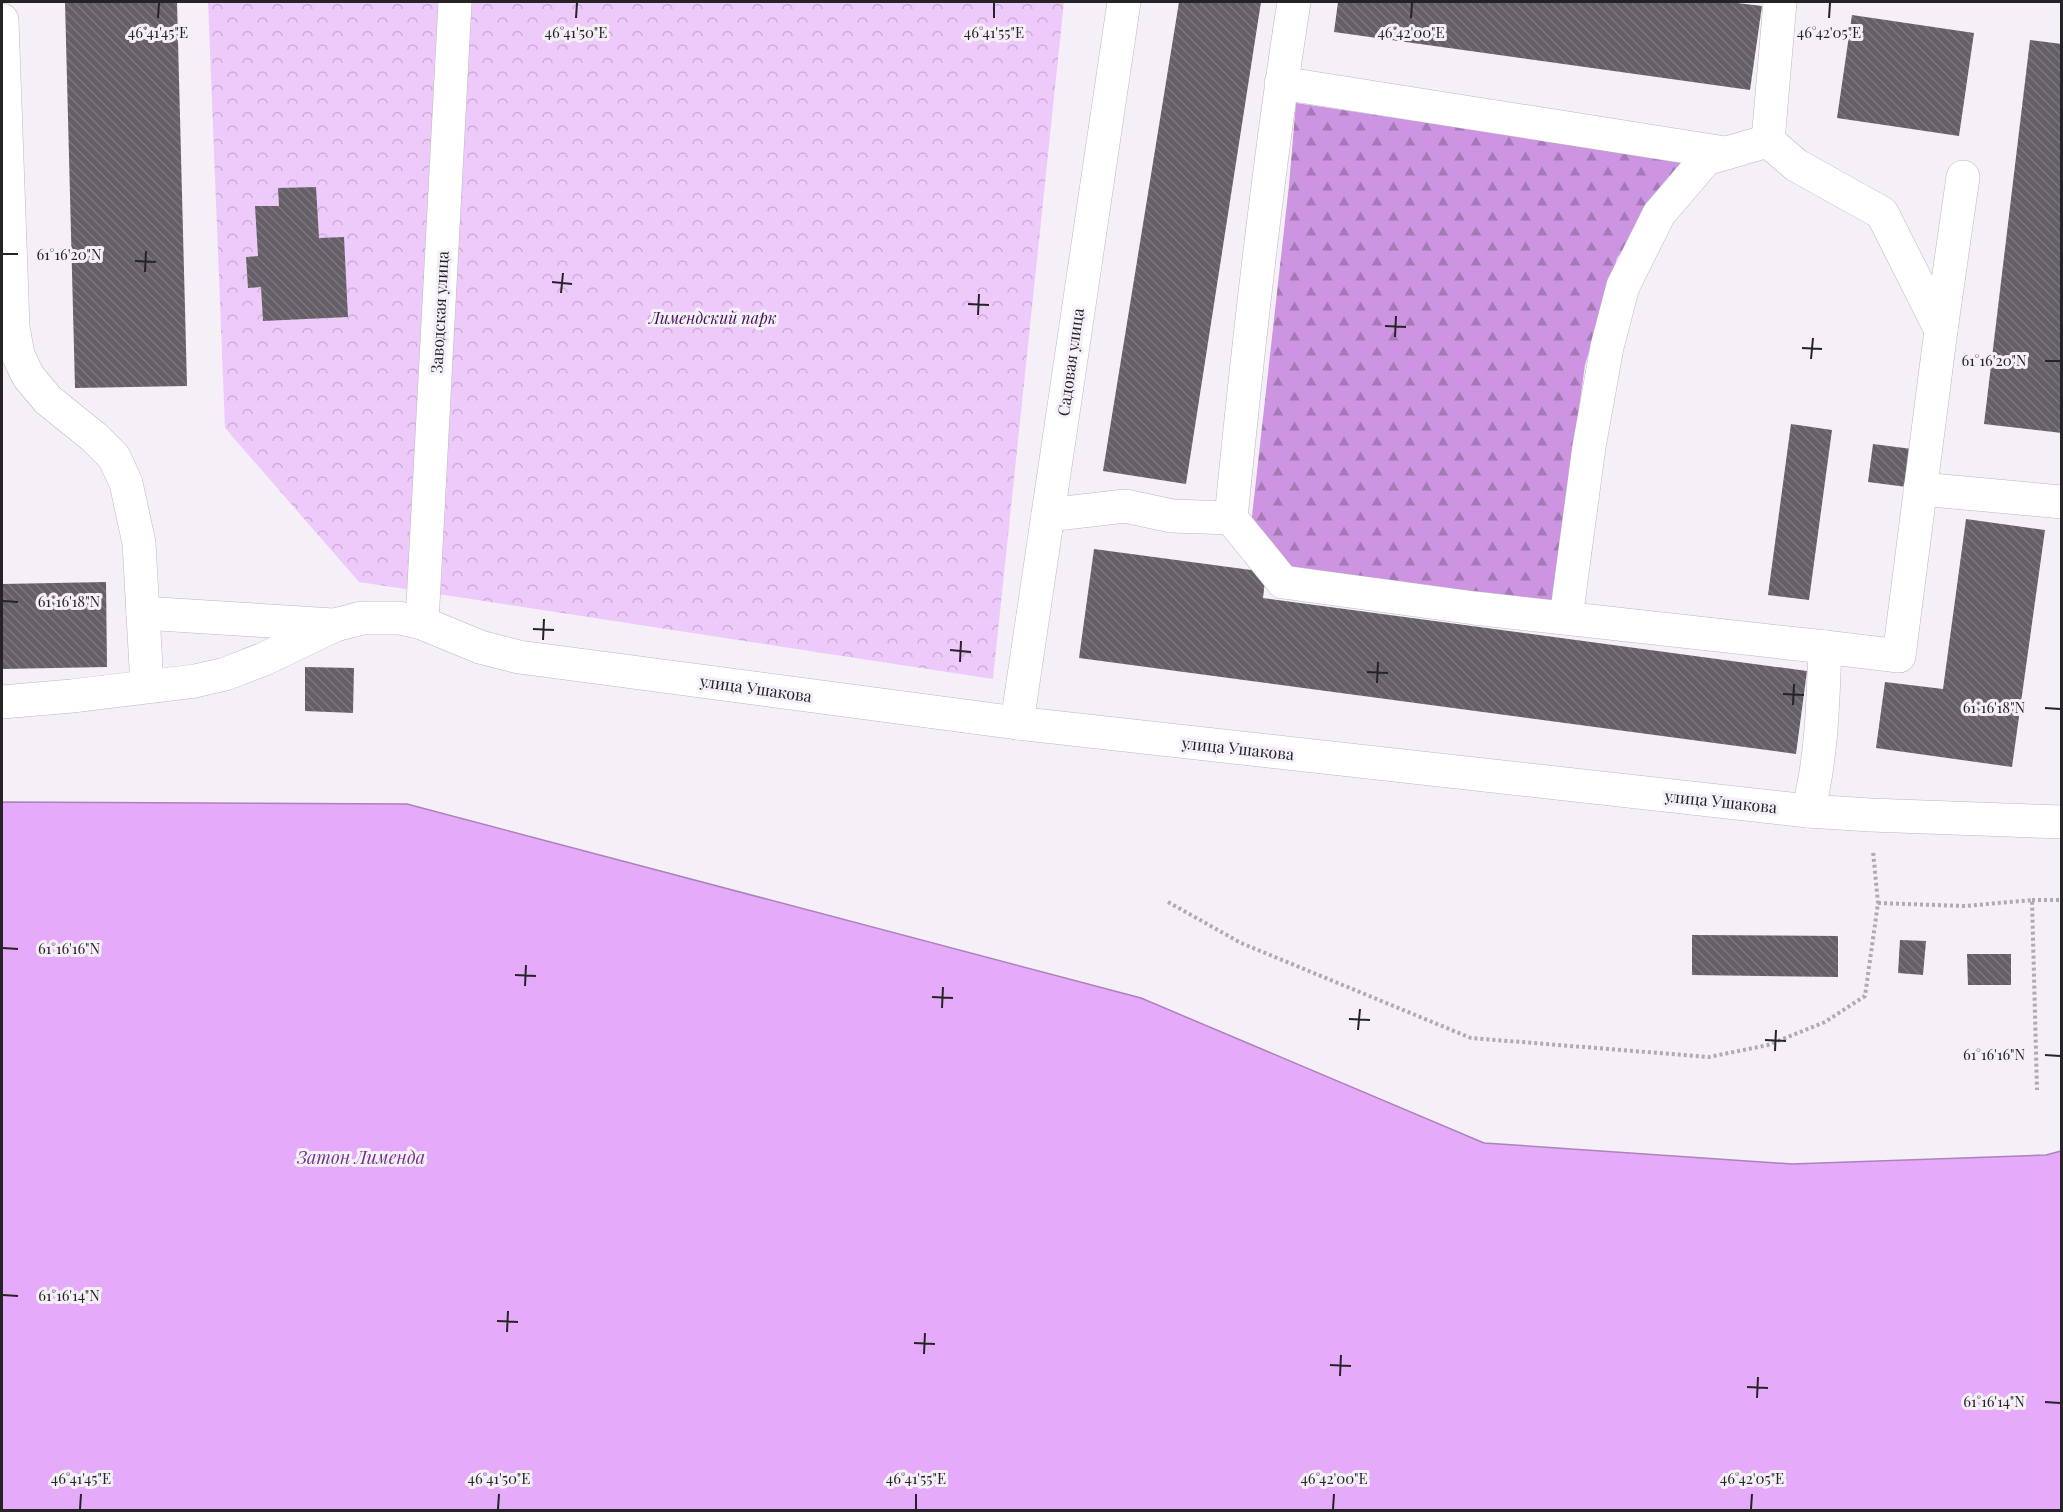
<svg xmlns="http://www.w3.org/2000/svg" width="2063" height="1512" font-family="'Playfair Display',serif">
<defs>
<pattern id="forest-firs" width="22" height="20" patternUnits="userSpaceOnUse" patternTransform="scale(1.5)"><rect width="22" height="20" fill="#cc94e1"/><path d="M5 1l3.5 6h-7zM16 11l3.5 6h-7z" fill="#a578b6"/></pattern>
<pattern id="park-crowns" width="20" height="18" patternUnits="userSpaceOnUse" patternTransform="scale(1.5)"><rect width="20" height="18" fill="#eecafb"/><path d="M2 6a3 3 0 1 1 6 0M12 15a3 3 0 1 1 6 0" fill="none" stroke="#ccadd7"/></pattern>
<pattern id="building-back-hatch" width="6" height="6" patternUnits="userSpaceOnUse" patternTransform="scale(1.5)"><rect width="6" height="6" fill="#656067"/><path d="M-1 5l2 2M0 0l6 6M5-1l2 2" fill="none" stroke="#7b777d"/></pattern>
</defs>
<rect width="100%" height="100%" fill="#f5f0f8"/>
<polygon fill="url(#forest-firs)" points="1296,103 1683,161 1617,258 1585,365 1552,605 1305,578 1248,552 1289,185"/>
<polygon fill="url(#park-crowns)" points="208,2 1064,2 993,679 359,582 225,428"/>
<polygon fill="#e5abfa" stroke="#ac82ba" stroke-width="1.5" points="2,802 407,804 1141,998 1484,1143 1792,1164 2046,1155 2061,1151 2061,1510 2,1510"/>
<g fill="url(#building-back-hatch)">
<polygon points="65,2 177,2 187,386 75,388"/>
<polygon points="1179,2 1261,2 1186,484 1103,471"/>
<polygon points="1338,2 1729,2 1762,6 1750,90 1334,32"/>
<polygon points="1852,15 1974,33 1959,136 1837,118"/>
<polygon points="2030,40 2062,44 2062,433 1984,424"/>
<polygon points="316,187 319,238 344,237 348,317 263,321 261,287 248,288 246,257 258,256 255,206 279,206 278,188"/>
<polygon points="1791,424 1832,430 1809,600 1768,595"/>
<polygon points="1873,444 1912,449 1907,487 1868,482"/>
<polygon points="1966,519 2045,530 2012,767 1876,748 1885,682 1943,689"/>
<polygon points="1094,549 1266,572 1263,598 1807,671 1796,754 1079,658"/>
<polygon points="106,582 107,667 2,669 2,584"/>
<polygon points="305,667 354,668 353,713 305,711"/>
<polygon points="1692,935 1838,936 1838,977 1692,975"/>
<polygon points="1900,940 1926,941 1923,975 1898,973"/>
<polygon points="1967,954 2011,954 2011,985 1968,985"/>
</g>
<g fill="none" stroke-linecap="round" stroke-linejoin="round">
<g stroke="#bdb7bf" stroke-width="34">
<g id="minor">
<polyline points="2,20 13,327 18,355 28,376 48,400 94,437 114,457 126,483 139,543 147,686"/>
<polyline points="1281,83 1725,153"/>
<polyline points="1768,141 1796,165 1882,213 1941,330 1899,656 1825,647"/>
<polyline points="1941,330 1963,177"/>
<polyline points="1920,489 2062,502"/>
<path d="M 1048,515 L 1125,506 L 1172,516 L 1231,518 L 1283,582 L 1474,608 L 1825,647 C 1823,701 1822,758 1808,811"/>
<path d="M 1231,518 C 1248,346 1267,173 1294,2"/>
<polyline points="143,613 333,625"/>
<polyline points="1566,618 1589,447 1607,347 1623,286 1659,214 1706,159 1768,141 1780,2"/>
<polyline points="422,623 455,2"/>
<polyline points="2,702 72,696 195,681 225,674 264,659 335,625 362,618 399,618 422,623 480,647 519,657 1017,723 1808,811 1870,815 2062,822"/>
<polyline points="1017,723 1124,2"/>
</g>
</g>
<g stroke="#afaab1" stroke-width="4" stroke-dasharray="3 3" stroke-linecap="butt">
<polyline points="2032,900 2062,900"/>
<polyline points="1168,902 1241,943 1471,1038 1709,1057 1768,1045 1825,1022 1865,996 1878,903 1873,851"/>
<polyline points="1878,903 1965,906 2032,900 2037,1090"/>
</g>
<use href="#minor" stroke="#fff" stroke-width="33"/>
</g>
<path fill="none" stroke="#262326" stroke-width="2" d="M 158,18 L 159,3M 576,18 L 577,3M 994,18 L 994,3M 1411,18 L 1412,3M 1829,18 L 1830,3M 3,254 L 18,254M 135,261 L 156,262M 145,272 L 146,251M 552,282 L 572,284M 561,293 L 563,273M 968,304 L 989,305M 978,315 L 979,294M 1385,326 L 1406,327M 1395,337 L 1396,316M 1802,348 L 1822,349M 1811,359 L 1813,338M 2045,361 L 2060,361M 3,601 L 18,602M 533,629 L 554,630M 543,640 L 544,619M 950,650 L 971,652M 960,662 L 961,641M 1367,672 L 1388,673M 1377,683 L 1378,662M 1783,694 L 1804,695M 1793,705 L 1794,684M 2045,708 L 2060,709M 3,948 L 18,949M 515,975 L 536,976M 525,986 L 526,965M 932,997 L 953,998M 942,1008 L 943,987M 1349,1019 L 1370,1020M 1358,1030 L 1360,1009M 1765,1040 L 1786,1041M 1775,1051 L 1776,1030M 2045,1055 L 2060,1056M 3,1295 L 18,1296M 497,1321 L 518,1322M 507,1332 L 508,1311M 914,1343 L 935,1344M 924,1354 L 925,1333M 1330,1365 L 1351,1366M 1340,1376 L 1341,1355M 1747,1387 L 1768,1388M 1757,1398 L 1758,1377M 2045,1402 L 2060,1403M 80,1509 L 81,1494M 498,1509 L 499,1494M 916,1509 L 916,1494M 1333,1509 L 1334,1494M 1751,1509 L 1752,1494"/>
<g text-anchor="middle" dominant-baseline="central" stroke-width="6" stroke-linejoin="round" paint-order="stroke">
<g font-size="16" fill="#262326" stroke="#f5f0f8">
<text transform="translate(439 312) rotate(-87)">Заводская улица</text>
<text transform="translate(1070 362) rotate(-82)">Садовая улица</text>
<text transform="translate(756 688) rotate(8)">улица Ушакова</text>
<text transform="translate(1238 748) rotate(6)">улица Ушакова</text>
<text transform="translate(1721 801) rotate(6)">улица Ушакова</text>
</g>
<g font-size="16" font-style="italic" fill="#430e53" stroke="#f5f0f8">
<text x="713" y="317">Лимендский парк</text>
</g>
<g font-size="18" font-style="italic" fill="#75318c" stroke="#f5f0f8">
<text x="361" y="1157">Затон Лименда</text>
</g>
</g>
<g font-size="15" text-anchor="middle" fill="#262326" stroke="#f5f0f8" stroke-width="6" stroke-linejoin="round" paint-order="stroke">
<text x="158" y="38">46°41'45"E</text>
<text x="576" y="38">46°41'50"E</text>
<text x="994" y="38">46°41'55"E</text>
<text x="1411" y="38">46°42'00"E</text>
<text x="1829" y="38">46°42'05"E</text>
<text x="69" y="260">61°16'20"N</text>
<text x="1994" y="366">61°16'20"N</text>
<text x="69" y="607">61°16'18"N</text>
<text x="1994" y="713">61°16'18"N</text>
<text x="69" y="954">61°16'16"N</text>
<text x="1994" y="1060">61°16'16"N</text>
<text x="69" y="1301">61°16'14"N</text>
<text x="1994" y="1407">61°16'14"N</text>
<text x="81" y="1484">46°41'45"E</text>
<text x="499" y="1484">46°41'50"E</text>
<text x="916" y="1484">46°41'55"E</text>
<text x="1334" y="1484">46°42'00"E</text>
<text x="1752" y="1484">46°42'05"E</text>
</g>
<rect width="2063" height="1512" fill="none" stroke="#262326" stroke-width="6"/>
</svg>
